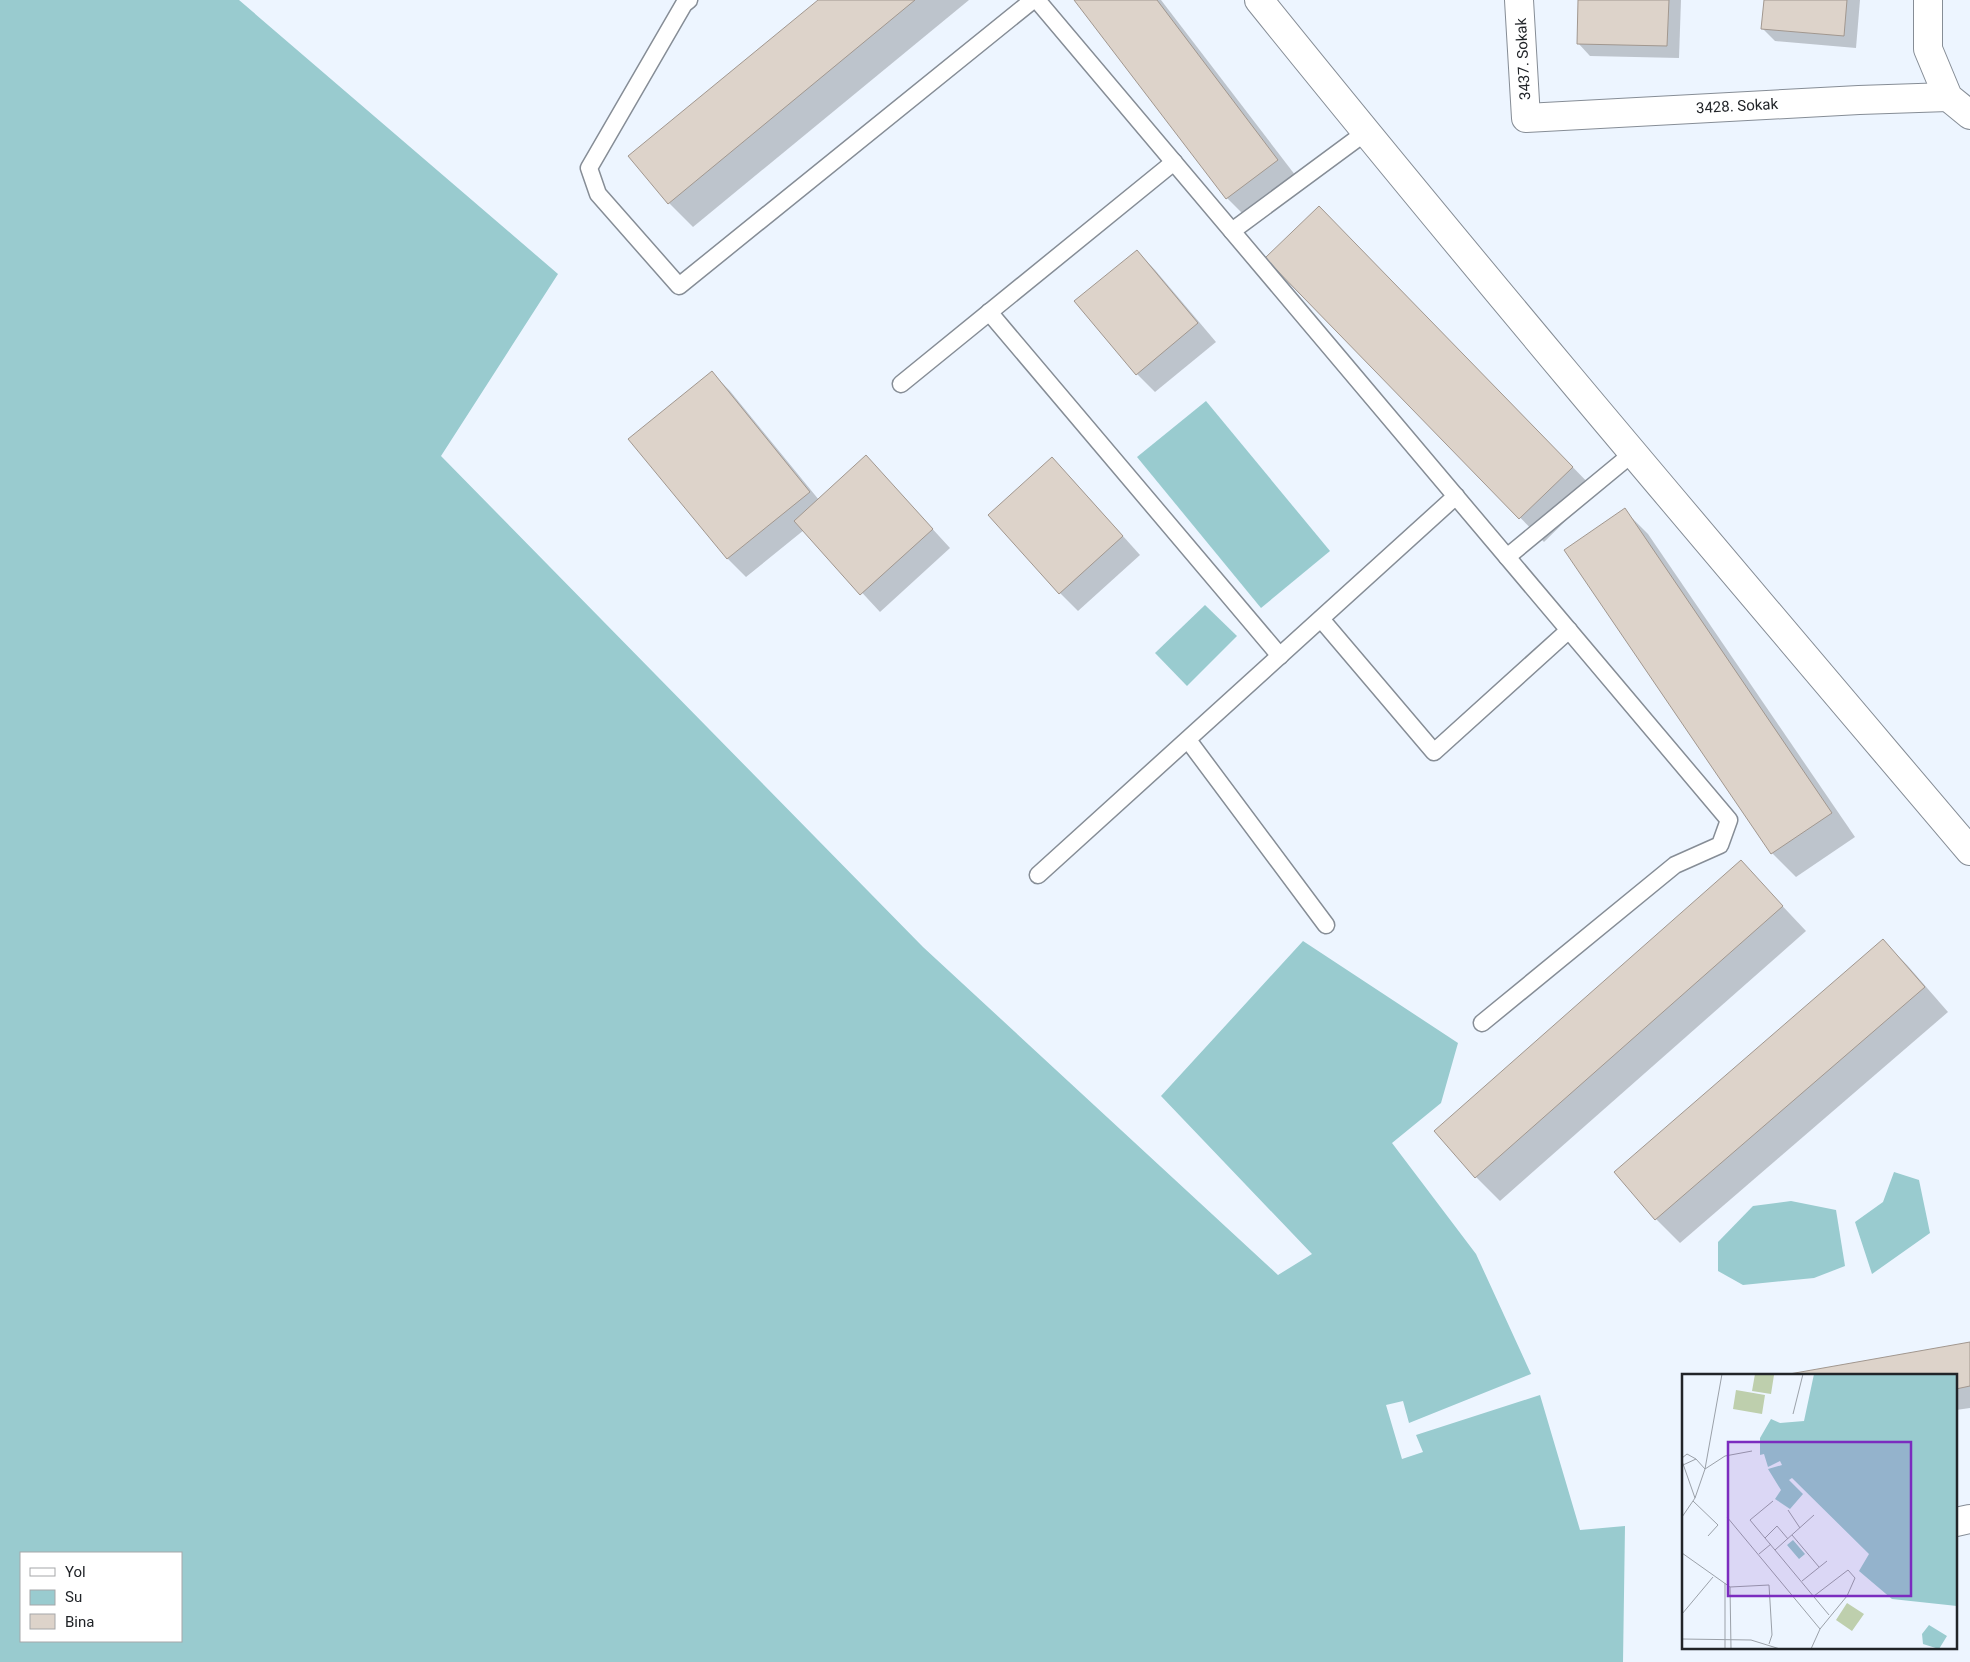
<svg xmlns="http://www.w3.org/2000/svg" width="1970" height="1662" font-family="Roboto,sans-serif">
<rect width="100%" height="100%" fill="#edf5ff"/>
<g fill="#99cbcf" fill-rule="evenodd">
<path d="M 0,0 L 239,0 L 558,274 L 441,456 L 923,947 L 1278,1275 L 1312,1254 L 1161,1096 L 1303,941 L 1458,1043 L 1441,1103 L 1392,1143 L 1476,1254 L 1531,1374 L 1409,1423 L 1403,1401 L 1386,1405 L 1402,1459 L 1423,1452 L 1416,1435 L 1540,1395 L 1580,1530 L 1625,1526 L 1623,1662 L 0,1662 ZM 181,1553 L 181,1641 L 21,1641 L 21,1553 Z"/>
<polygon points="1206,401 1330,551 1261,608 1137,457"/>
<polygon points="1205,605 1237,636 1187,686 1155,653"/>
<polygon points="1894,1172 1919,1180 1930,1233 1872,1274 1855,1222 1883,1202"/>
<polygon points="1791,1201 1836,1210 1845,1266 1814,1278 1743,1285 1718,1271 1718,1242 1753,1206"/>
</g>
<g fill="#0003">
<polygon points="820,0 969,0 693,227 669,203"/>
<polygon points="1076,0 1161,0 1302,184 1251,222 1227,198"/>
<polygon points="1580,0 1681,0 1679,58 1590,56 1578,43"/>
<polygon points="1765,0 1860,0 1856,48 1775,41 1763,29"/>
<polygon points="1343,231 1596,491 1544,542 1267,258"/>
<polygon points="1137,251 1155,270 1216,342 1155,392 1137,374"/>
<polygon points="712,373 730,391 819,500 884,476 950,548 880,612 804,530 746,577 728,559 630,439"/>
<polygon points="1070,477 1140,555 1078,611 1060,593"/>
<polygon points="1624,510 1648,534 1855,837 1796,877 1772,853"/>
<polygon points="1741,862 1806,931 1500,1201 1476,1177"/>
<polygon points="1883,941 1907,965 1948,1012 1680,1243 1656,1219 1615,1172"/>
<polygon points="1970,1343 1970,1408 1956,1410 1956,1376"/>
</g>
<g fill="#ddd3ca" stroke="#a1978f">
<polygon points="818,0 915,0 668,204 628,156"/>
<polygon points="1074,0 1157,0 1278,160 1226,199"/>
<polygon points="1578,0 1669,0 1667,46 1577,44"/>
<polygon points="1764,0 1847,0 1844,36 1761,29"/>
<polygon points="1319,206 1573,467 1519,519 1265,258"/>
<polygon points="1137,250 1198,323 1136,375 1074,301"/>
<polygon points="712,371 810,492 727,559 628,439"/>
<polygon points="866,455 933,529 860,595 794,521"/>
<polygon points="1052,457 1123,536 1059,594 988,515"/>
<polygon points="1625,508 1832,813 1771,854 1564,550"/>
<polygon points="1741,860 1783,906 1475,1178 1434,1131"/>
<polygon points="1883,939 1925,987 1655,1220 1614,1172"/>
<polygon points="1970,1342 1970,1386 1956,1389 1956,1376 1778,1376"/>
</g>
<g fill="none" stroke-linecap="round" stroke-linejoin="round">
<g stroke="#868d96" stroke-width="19">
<g id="lane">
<polyline points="689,0 684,4 589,168 598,194 679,286 1033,0"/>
<polyline points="1037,0 1729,820 1720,845 1675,865 1482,1023"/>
<polyline points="1232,231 1366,132"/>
<polyline points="989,312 1280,656"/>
<polyline points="901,384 1174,162"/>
<polyline points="1507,557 1633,453"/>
<polyline points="1321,619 1434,752 1569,630"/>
<polyline points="1188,740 1326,925"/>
<polyline points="1038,875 1456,496"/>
</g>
</g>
<g stroke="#868d96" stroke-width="30">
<g id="street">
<path d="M 1259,0 C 1491,288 1731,569 1970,851"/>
<polyline points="1519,0 1526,118 1859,100 1948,97"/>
<polyline points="1928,0 1928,49 1948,97 1970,115"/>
<polyline points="1956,1522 1970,1519"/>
</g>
</g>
<use href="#lane" stroke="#fff" stroke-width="16"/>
<use href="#street" stroke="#fff" stroke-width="28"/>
</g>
<g text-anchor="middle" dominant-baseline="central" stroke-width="4" stroke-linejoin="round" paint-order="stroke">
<g font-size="15" fill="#212428" stroke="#fff">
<text transform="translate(1523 59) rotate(-93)">3437. Sokak</text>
<text transform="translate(1737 106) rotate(-3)">3428. Sokak</text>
</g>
</g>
<g transform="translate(1682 1374)">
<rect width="275" height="275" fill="#edf5ff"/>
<path d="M 73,0 L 92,1 L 89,20 L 70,17 ZM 54,16 L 83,21 L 80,40 L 51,35 ZM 165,229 L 182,240 L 170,257 L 154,246 Z" fill="#becfad"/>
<path d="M 132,0 L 275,0 L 275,232 L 210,225 L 177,197 L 187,180 L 110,104 L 107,106 L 121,120 L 108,135 L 93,125 L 99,116 L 86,95 L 100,91 L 98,87 L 86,93 L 82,80 L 78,81 L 78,64 L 89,45 L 98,49 L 122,47 ZM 111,166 L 123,180 L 117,185 L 105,171 ZM 247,251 L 265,262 L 257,275 L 241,270 L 240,260 Z" fill="#99cbcf"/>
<path fill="none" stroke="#9ba1a9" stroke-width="1" d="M 111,40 L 121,0M 0,84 L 5,80 L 14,85 L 1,91M 14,85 L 23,95 L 43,82 L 70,77M 0,87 L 13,124M 11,127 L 36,151 L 26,162M 91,127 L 68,146 L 147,241M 106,136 L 118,154M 0,143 L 13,124 L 23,95 L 40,0M 45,143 L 138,255M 110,161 L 137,193M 83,164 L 95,152 L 106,165M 93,176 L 132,141M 0,179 L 48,213 L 49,275M 77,180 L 89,170M 120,207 L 145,187M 48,213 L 87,211 L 90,261 L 87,270M 0,240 L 31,203M 0,265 L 69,266 L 98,275M 43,275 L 43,209M 129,275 L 138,255 L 165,222 L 173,204 L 166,196 L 132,222"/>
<path fill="#7b2cbf" fill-opacity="0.15" stroke="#7b2cbf" stroke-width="2.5" d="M 46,68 L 229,68 L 229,222 L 46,222 Z"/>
<rect width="275" height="275" fill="none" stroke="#212428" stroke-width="2.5"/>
</g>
<rect x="20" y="1552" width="162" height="90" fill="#ffffff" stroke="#a6a7a9"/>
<rect x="30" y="1568" width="25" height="8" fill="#ffffff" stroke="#a6a7a9"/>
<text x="65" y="1577" font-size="15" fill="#212428">Yol</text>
<rect x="30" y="1590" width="25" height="15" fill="#99cbcf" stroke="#a6a7a9"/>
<text x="65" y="1602" font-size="15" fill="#212428">Su</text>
<rect x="30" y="1614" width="25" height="15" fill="#ddd3ca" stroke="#a6a7a9"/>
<text x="65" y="1627" font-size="15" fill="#212428">Bina</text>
</svg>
